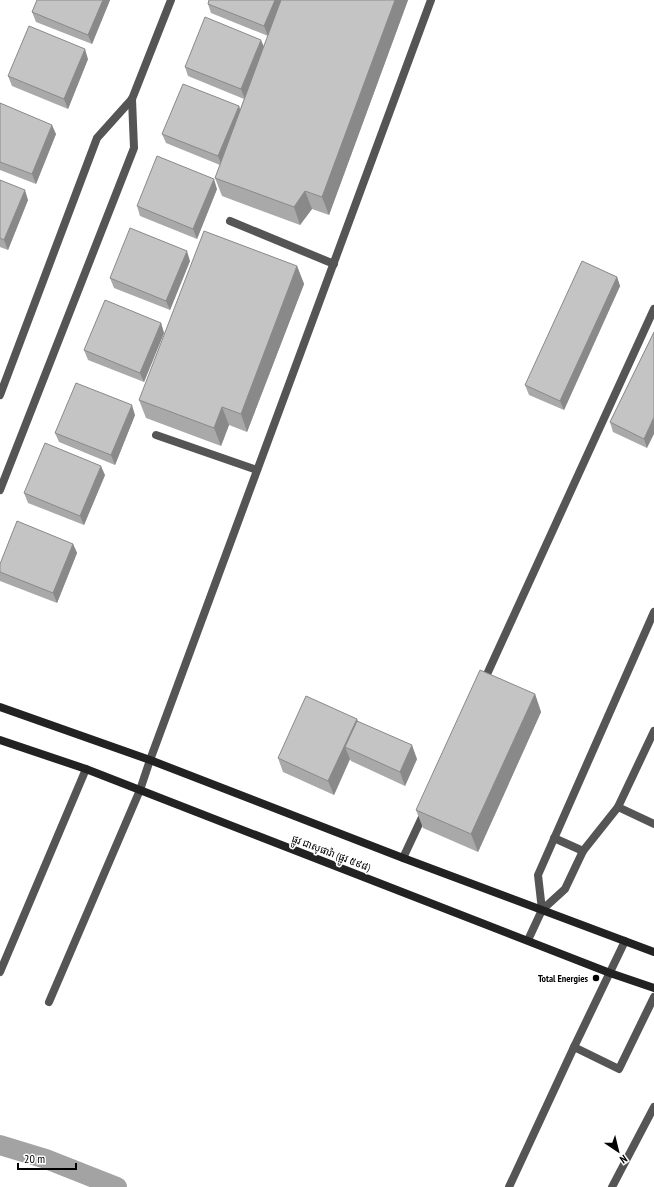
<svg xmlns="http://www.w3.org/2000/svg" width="654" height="1187" font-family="'PT Sans Narrow','Noto Sans Khmer',sans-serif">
<rect width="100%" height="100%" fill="#fff"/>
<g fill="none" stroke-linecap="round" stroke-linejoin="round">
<polyline stroke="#a3a3a3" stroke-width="20" points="0,1145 46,1159 117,1187"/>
<g stroke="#555" stroke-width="8">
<polyline points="230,221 334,264"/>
<polyline points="156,435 257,470"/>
<polyline points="618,807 654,824"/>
<polyline points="554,838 583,851"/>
<polyline points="542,910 538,875 654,612"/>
<polyline points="528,940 542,910 565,889 583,851 618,807 654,731"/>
<polyline points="625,941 574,1047 619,1069 654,997"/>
<polyline points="0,972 86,769"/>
<polyline points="49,1002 140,790"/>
<polyline points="509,1187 574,1047"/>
<polyline points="612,1187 654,1107"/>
</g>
<g stroke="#555" stroke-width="8">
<polyline points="0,395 97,138 132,99 171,0"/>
<polyline points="0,490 134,148 132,99"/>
<polyline points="483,683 654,309"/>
<polyline points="140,790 150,760 431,0"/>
<polyline points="403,858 425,811"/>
</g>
<g stroke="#222" stroke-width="8">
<polyline points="0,707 150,760 403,858 654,952"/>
<polyline points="0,740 86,769 610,973 654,988"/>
</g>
</g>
<g fill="#a9a9a9">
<polygon points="37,0 110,0 92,44 36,22 32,12"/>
<polygon points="209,0 408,0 329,215 312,209 300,225 222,196 215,178 220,165 166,143 162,134 239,106 240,110 244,99 188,76 185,67 264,47 268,36 211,13 208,4"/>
<polygon points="88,59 68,109 12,86 8,76"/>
<polygon points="0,103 56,134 36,184 0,170"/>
<polygon points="0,180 28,200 8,250 0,247"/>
<polygon points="217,189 197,239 140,216 137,206"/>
<polygon points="190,261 170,310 114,288 110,278"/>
<polygon points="297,266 304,284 247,432 229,425 221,446 146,418 139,400"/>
<polygon points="617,277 620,286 564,410 529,395 525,385"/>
<polygon points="161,323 164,333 144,382 88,360 84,350"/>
<polygon points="654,332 647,448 613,432 610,422"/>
<polygon points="135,415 115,465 59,442 55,433"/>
<polygon points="105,475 84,525 28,503 24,493"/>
<polygon points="73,544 77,553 57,603 0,581 0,564"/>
<polygon points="535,694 541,712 478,852 423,828 416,810"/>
<polygon points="357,719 357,721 417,759 405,786 351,761 350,759 334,795 283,772 278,758"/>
</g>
<g fill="#898989">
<polygon points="103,0 110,0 92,44 88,35"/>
<polygon points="275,0 282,0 268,36 264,26"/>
<polygon points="395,0 408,0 329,215 322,197"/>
<polygon points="261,40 265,49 245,99 241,89"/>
<polygon points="85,49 88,59 68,109 64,99"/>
<polygon points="239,106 242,116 222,166 218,156"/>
<polygon points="52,125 56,134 36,184 32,174"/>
<polygon points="214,179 217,189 197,239 193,229"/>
<polygon points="25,190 28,200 8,250 4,240"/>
<polygon points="305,191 312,209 300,225 294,207"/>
<polygon points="187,251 190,261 170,310 166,301"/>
<polygon points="297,266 304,284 247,432 241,414"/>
<polygon points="617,277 620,286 564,410 560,401"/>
<polygon points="161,323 164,333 144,382 140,373"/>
<polygon points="132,405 135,415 115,465 111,455"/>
<polygon points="222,407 229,425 221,446 214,428"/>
<polygon points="654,417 654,434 647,448 644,439"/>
<polygon points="101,466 105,475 84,525 80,516"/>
<polygon points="73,544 77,553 57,603 53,593"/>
<polygon points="535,694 541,712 478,852 471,834"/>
<polygon points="357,719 362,733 345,747 350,759 334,795 328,781"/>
<polygon points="412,745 417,759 405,786 400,772"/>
</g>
<g fill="#c4c4c4" stroke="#898989">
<polygon points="37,0 103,0 88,35 32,12"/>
<polygon points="209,0 275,0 264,26 208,4"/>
<polygon points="281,0 395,0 322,197 305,191 294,207 215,178"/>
<polygon points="205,17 261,40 241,89 185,67"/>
<polygon points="29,26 85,49 64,99 8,76"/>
<polygon points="183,84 239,106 218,156 162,134"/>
<polygon points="0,103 52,125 32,174 0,162"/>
<polygon points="157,156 214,179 193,229 137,206"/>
<polygon points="0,180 25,190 4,240 0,238"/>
<polygon points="130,228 187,251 166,301 110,278"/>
<polygon points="204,231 297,266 241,414 222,407 214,428 139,400"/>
<polygon points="582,261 617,277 560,401 525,385"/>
<polygon points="105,300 161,323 140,373 84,350"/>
<polygon points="654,332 654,417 644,439 610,422"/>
<polygon points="76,383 132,405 111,455 55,433"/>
<polygon points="45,443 101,466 80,516 24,493"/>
<polygon points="17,521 73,544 53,593 0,572 0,564"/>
<polygon points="480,670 535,694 471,834 416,810"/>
<polygon points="306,696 357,719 328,781 278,758"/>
<polygon points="357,721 412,745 400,772 345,747"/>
</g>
<circle fill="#000" stroke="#fff" stroke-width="1.5" cx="596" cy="978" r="4"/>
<g text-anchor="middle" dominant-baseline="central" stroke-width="3.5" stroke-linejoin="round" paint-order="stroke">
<g font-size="10" fill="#000" stroke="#fff">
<text transform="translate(331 853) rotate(21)">ផ្លូវ ជាសុផារ៉ា (ផ្លូវ ៥៩៨)</text>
</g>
<g font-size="10" font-weight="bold" fill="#000" stroke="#fff" text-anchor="end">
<text x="588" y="978">Total Energies</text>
</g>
</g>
<g transform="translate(618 1151) rotate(145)" stroke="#ffffff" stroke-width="3" paint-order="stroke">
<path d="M0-3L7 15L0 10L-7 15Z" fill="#000000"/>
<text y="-6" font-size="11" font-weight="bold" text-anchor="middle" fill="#000000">N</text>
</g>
<path d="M18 1163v6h58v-6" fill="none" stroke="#000000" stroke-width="2"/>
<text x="24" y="1163" font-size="12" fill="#000000" stroke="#ffffff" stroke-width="3" paint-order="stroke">20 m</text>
</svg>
